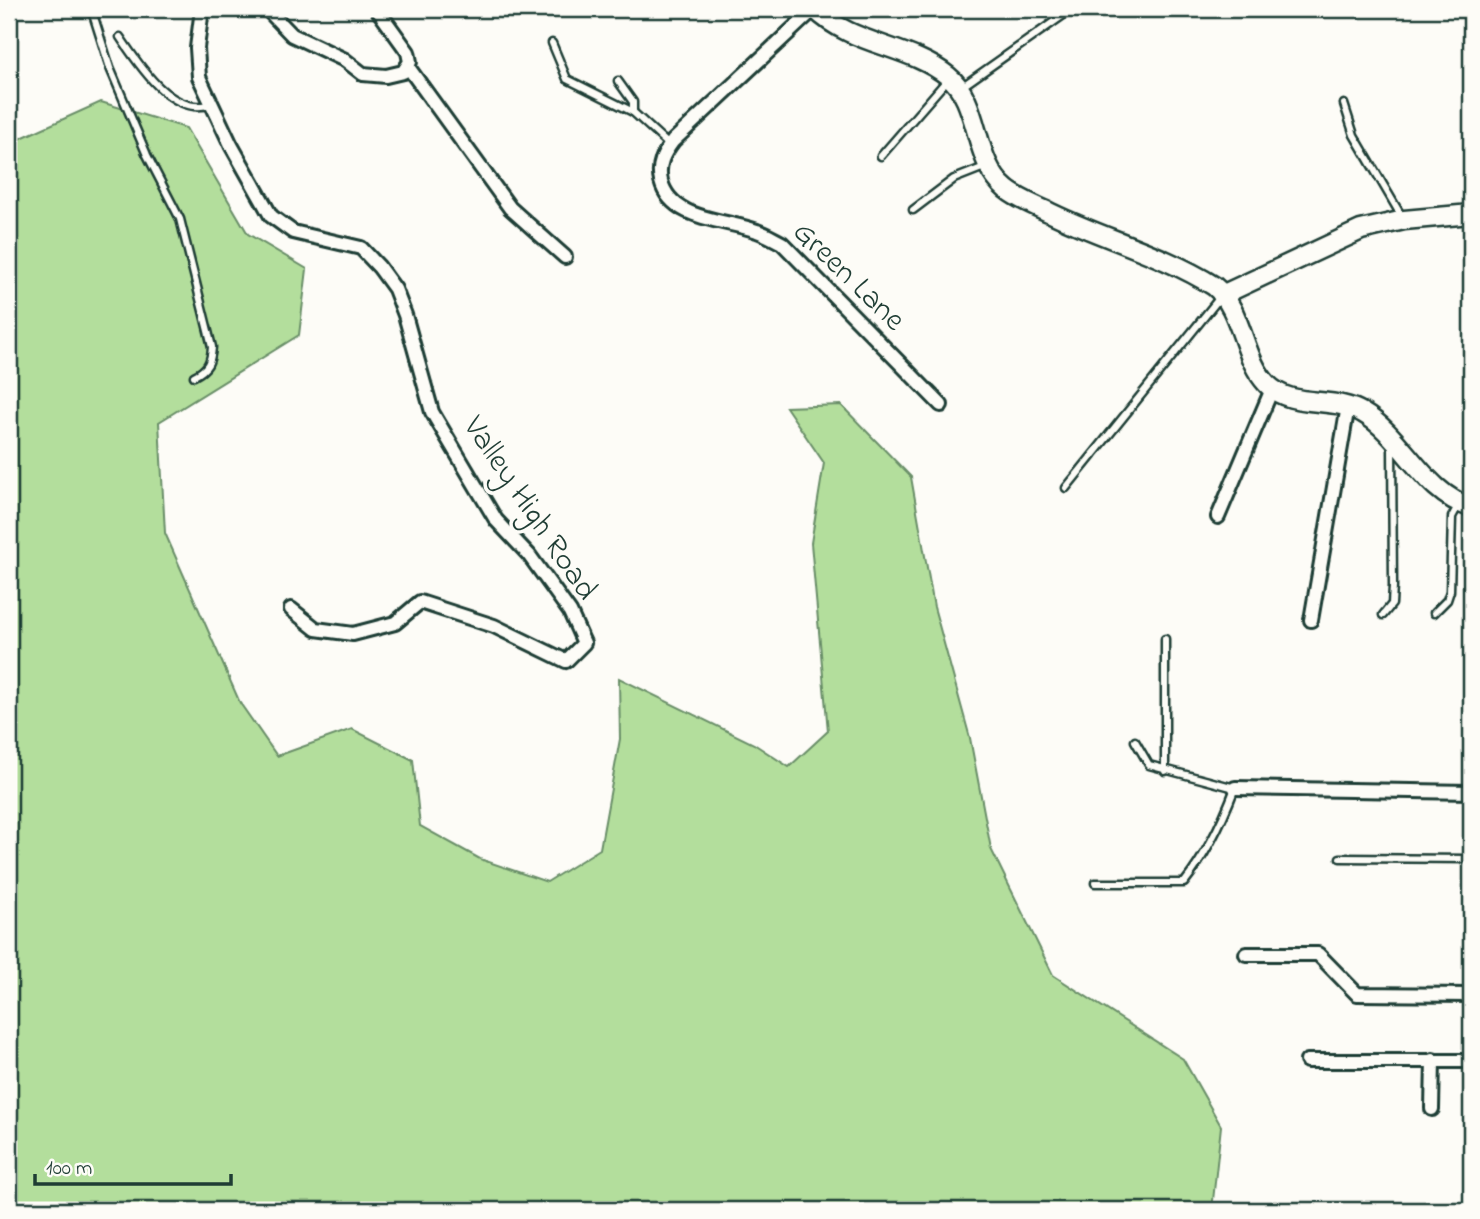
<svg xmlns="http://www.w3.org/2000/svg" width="1480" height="1219" font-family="'Indie Flower',sans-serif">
<rect width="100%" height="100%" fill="#fdfcf7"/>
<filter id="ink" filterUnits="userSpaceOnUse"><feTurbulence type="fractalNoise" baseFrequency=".0143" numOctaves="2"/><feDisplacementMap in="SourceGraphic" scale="14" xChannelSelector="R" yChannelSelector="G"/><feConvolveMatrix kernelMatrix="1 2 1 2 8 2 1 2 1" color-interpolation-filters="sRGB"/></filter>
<g filter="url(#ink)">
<polygon fill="#b3de9c" stroke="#698e68" stroke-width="2" points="101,102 186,128 248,234 307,269 299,335 159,422 165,533 240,703 277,756 352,729 413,760 420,826 480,859 547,882 600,849 620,739 619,678 754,744 789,767 828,731 811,543 824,463 786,407 841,405 911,477 934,607 970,738 991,849 1053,975 1183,1059 1221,1126 1212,1210 9,1210 9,132 19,139"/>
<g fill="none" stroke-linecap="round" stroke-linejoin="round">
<g stroke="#1f3d34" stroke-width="11">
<g id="lane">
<path d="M 92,11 L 110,68 L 147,155 L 180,219 L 212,347 C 211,362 208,369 194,376"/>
<path d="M 120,37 C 139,65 172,118 212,104"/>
<polyline points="552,43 567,79 633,112 670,146"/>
<polyline points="618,81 633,102 633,112"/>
<polyline points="960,88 1072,9"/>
<polyline points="1344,104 1354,135 1402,217"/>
<polyline points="881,156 948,79"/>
<polyline points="913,210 954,179 987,166"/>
<polyline points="1066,488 1221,296"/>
<polyline points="1434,613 1447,600 1450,591 1452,517 1459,504"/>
<polyline points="1383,615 1392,604 1393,586 1392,444"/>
<polyline points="1165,771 1165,639"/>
<polyline points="1340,858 1471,859"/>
<path d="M 1095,883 L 1184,883 C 1207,854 1222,822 1235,788 L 1149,765 L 1135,741"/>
</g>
</g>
<g stroke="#1f3d34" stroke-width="18">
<g id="street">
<polyline points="90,9 93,9"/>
<polyline points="202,9 197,48 199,77 231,145 271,216 293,232 361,248 379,267 395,289 405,315 432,412 496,520 529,555 570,612 584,643 566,661 494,626 420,602 395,623 353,634 316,629 291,609"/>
<polyline points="267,9 292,35 345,60 363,74 386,76 403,72 410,62 408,52 377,9"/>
<path d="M 814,9 L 673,141 C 664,153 657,165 661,181 C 671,221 725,219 757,231 C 766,234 774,239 782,243 L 941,405"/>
<polyline points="408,67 510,208 565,257"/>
<polyline points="1218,517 1272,389"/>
<polyline points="1311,620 1348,406"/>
<polyline points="1235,788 1471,792"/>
<polyline points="1246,954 1318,954 1357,994 1471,995"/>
<polyline points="1307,1061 1471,1061"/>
<polyline points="1432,1109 1433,1060"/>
</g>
</g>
<g stroke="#1f3d34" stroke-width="23">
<g id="secondary">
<path d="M 815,9 C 851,45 909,45 948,76 C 981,102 972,161 1006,189 C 1019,200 1037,206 1053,214 C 1105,239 1165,255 1214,286 C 1243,309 1242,358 1267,384 C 1292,410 1334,395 1363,413 C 1403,436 1424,494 1471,507"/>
<polyline points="1222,295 1361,230 1404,220 1471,214"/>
</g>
</g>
<use href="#lane" stroke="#fdfcf7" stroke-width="6"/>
<use href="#street" stroke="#fdfcf7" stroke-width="12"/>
<use href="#secondary" stroke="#fdfcf7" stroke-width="18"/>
</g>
</g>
<g text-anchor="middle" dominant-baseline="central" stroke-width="7" stroke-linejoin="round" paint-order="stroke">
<g font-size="32" fill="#1f3d34" stroke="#fdfcf7">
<text transform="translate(848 277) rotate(44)">Green Lane</text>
<text transform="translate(529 509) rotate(56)">Valley High Road</text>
</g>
</g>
<rect width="1480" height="1219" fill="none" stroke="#fdfcf7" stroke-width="35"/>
<rect x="18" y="18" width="1445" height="1184" fill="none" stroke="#1f3d34" stroke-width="2.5" filter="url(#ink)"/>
<path d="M35 1174v10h196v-10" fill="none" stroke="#1f3d34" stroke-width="3.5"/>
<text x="46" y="1174" font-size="21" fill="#1f3d34" stroke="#fdfcf7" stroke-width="5" paint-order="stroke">100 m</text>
</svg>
